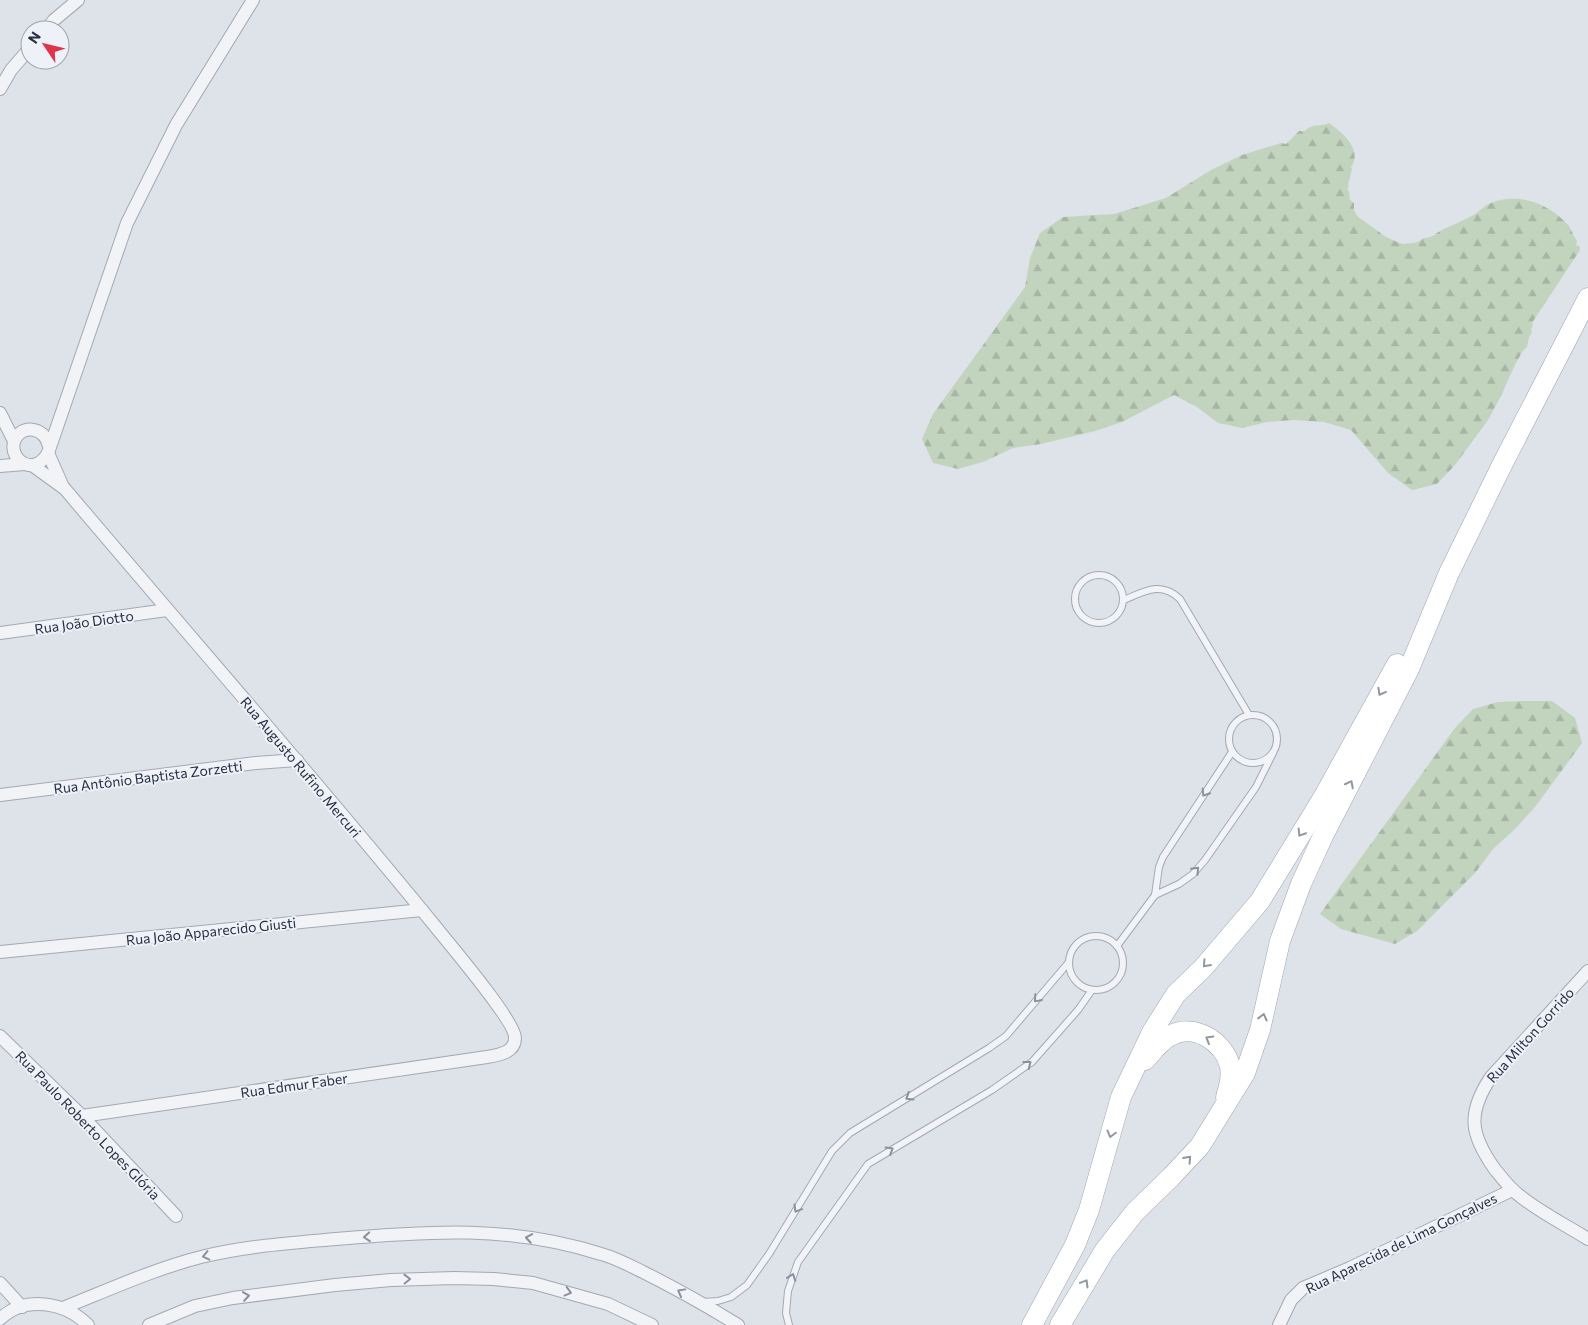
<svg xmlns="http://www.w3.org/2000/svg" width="1588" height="1325" font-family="Commissioner,sans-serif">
<defs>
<pattern id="forest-firs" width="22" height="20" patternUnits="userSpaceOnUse" patternTransform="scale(1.25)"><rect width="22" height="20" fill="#c3d4be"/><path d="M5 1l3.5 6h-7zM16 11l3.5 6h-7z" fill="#a7b6a4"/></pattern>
</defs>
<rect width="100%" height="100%" fill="#dee2e9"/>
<g fill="url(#forest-firs)">
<path d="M 1329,123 C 1343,133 1363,150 1351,167 L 1352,169 L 1348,185 L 1349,186 L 1347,189 L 1349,191 L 1350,200 L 1354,203 L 1354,210 L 1357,216 L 1386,237 L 1402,244 C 1408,243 1419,244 1423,238 C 1432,239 1436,232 1446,228 C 1454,225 1462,220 1472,216 C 1478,213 1483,206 1491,203 C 1516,193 1547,201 1568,225 C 1572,230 1573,236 1577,241 L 1576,245 L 1580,247 L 1580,250 L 1532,323 L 1533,324 L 1531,331 L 1532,332 L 1529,337 L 1527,347 L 1522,352 L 1513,369 L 1501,396 L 1488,420 L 1455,465 L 1437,484 L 1412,490 L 1388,473 L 1351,430 L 1324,422 L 1293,420 L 1267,422 L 1242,428 L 1218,423 L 1197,407 L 1174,395 L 1122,422 L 1095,431 L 1041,444 L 1013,448 L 983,462 L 958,469 L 933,463 L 922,439 L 933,414 L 1025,287 L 1030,258 L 1040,233 L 1063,217 L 1114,214 L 1166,198 L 1211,170 L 1242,155 L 1281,143 L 1286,144 L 1299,131 L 1305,131 C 1312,123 1321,127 1329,123 Z"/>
<polygon points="1523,701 1552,701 1575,718 1582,743 1535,807 1515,829 1493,849 1475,873 1417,931 1395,944 1341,929 1320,914 1455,728 1473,709 1498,702"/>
</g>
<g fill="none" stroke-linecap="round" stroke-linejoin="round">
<g stroke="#a3a9b4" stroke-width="8">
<g id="lane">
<circle cx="1099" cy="599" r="24"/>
<path d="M 1124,600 C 1145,591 1161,581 1180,599 L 1249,715"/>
<circle cx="1253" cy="739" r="24"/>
<polyline points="1155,895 1159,867 1163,857 1232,752"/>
<circle cx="1096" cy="963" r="27"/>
<polyline points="1117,946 1155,895 1179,884 1193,874 1205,860 1256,787 1273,753"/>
<polyline points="703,1302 718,1301 731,1297 747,1285 769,1254 832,1151 850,1133 989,1048 1006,1036 1069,962"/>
<polyline points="789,1325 786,1313 788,1291 798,1262 868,1164 992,1090 1032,1062 1078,1010 1092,990"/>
</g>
</g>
<g stroke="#a3a9b4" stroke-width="14">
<g id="street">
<polyline points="46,30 54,20 78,0"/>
<polyline points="0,89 11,70 30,48"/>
<polyline points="0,413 14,441"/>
<path d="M 49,446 C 47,438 43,432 34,430 C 29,429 24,430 20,433 C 0,450 30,483 48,453 L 127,223 L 176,125 L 253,0"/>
<polyline points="48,453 63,487"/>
<path d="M 32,465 L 65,489 C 189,636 317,781 439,931 C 452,947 516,1023 515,1038 C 515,1053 498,1055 487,1057 L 82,1116"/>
<polyline points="0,466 25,464"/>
<polyline points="0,633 167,610"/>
<polyline points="0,795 256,763 297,760"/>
<polyline points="0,952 422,910"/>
<path d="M 1588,971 L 1491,1077 C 1467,1113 1470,1134 1494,1168 C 1502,1178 1509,1188 1520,1196 C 1541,1213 1566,1225 1588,1239"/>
<polyline points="0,1036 82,1116 176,1216"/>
<polyline points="0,1283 22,1307"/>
<path d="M 63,1308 C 108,1290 154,1269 201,1257 C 245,1246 291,1243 336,1239 C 428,1231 511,1225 601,1254 C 616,1258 629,1265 643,1272 C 675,1288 707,1306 738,1325"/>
<path d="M 0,1319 C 25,1295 65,1302 88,1325"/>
<polyline points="149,1325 195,1306 233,1298 335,1285 391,1280 454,1278 494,1279 533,1283 608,1304 652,1325"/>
<polyline points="1279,1325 1291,1300 1303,1288 1350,1268 1512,1190"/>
</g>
</g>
<g stroke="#9ca6b6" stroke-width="21">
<g id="primary">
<path d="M 1145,1060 C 1153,1051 1160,1041 1170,1036 C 1194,1022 1224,1042 1230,1066 C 1232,1077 1229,1087 1226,1097"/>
<polyline points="1032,1325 1075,1245 1089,1210 1121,1097 1152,1032 1176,994 1203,968 1260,901 1323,798 1397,664"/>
<polyline points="1060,1325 1105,1250 1135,1212 1171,1177 1200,1146 1245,1073 1260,1030 1280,941 1301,884 1323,836 1409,669 1449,573 1503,463 1588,298"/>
</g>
</g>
<use href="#lane" stroke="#f1f3f7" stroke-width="6"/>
<use href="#street" stroke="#f1f3f7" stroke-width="12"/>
<use href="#primary" stroke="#fff" stroke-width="20"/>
</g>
<defs><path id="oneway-chevron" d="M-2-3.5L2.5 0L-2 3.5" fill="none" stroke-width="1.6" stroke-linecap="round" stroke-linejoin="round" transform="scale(1.25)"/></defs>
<g stroke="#9297a0">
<use href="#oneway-chevron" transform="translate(1381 692) rotate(119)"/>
<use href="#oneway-chevron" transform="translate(1350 784) rotate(-63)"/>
<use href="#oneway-chevron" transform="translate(1301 833) rotate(122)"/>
<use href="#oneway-chevron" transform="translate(1206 964) rotate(132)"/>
<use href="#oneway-chevron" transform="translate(1263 1017) rotate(-76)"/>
<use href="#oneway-chevron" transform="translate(1209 1039) rotate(-150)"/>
<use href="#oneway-chevron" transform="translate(1111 1134) rotate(105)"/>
<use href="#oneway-chevron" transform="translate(1188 1159) rotate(-48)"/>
<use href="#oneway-chevron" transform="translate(1085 1283) rotate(-59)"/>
</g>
<g stroke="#8b919c">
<use href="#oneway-chevron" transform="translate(1205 793) rotate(123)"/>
<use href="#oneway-chevron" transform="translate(1196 870) rotate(-46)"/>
<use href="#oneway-chevron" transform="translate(1037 999) rotate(131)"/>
<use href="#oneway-chevron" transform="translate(1028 1064) rotate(-38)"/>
<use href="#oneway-chevron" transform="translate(909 1097) rotate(148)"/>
<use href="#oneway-chevron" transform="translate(890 1150) rotate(-31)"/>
<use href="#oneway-chevron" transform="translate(797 1209) rotate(121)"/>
<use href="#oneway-chevron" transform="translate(367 1237) rotate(175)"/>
<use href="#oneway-chevron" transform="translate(529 1238) rotate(-170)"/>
<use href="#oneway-chevron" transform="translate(206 1256) rotate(167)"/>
<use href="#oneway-chevron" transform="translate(792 1277) rotate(-70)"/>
<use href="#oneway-chevron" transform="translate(407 1279) rotate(-1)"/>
<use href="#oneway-chevron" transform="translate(568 1292) rotate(15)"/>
<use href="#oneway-chevron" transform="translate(681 1292) rotate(-151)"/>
<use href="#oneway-chevron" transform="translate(246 1296) rotate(-8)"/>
</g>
<g text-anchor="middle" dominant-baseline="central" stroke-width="4" stroke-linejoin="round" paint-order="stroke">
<g font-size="14" fill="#252f42" stroke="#eef1f7">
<text transform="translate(84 622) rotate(-8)">Rua João Diotto</text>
<text transform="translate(301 767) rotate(50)">Rua Augusto Rufino Mercuri</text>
<text transform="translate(148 777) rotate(-7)">Rua Antônio Baptista Zorzetti</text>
<text transform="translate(211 931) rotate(-6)">Rua João Apparecido Giusti</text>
<text transform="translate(1530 1035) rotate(-48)">Rua Milton Gorrido</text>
<text transform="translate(294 1085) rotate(-8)">Rua Edmur Faber</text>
<text transform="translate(88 1125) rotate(46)">Rua Paulo Roberto Lopes Glória</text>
<text transform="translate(1401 1243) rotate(-26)">Rua Aparecida de Lima Gonçalves</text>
</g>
</g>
<g transform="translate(45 45) rotate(305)"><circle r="24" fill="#eef1f7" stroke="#9ea3af"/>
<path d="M0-4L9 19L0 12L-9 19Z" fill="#dc354c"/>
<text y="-8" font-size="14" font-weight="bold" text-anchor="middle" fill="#252f42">N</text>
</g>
</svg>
